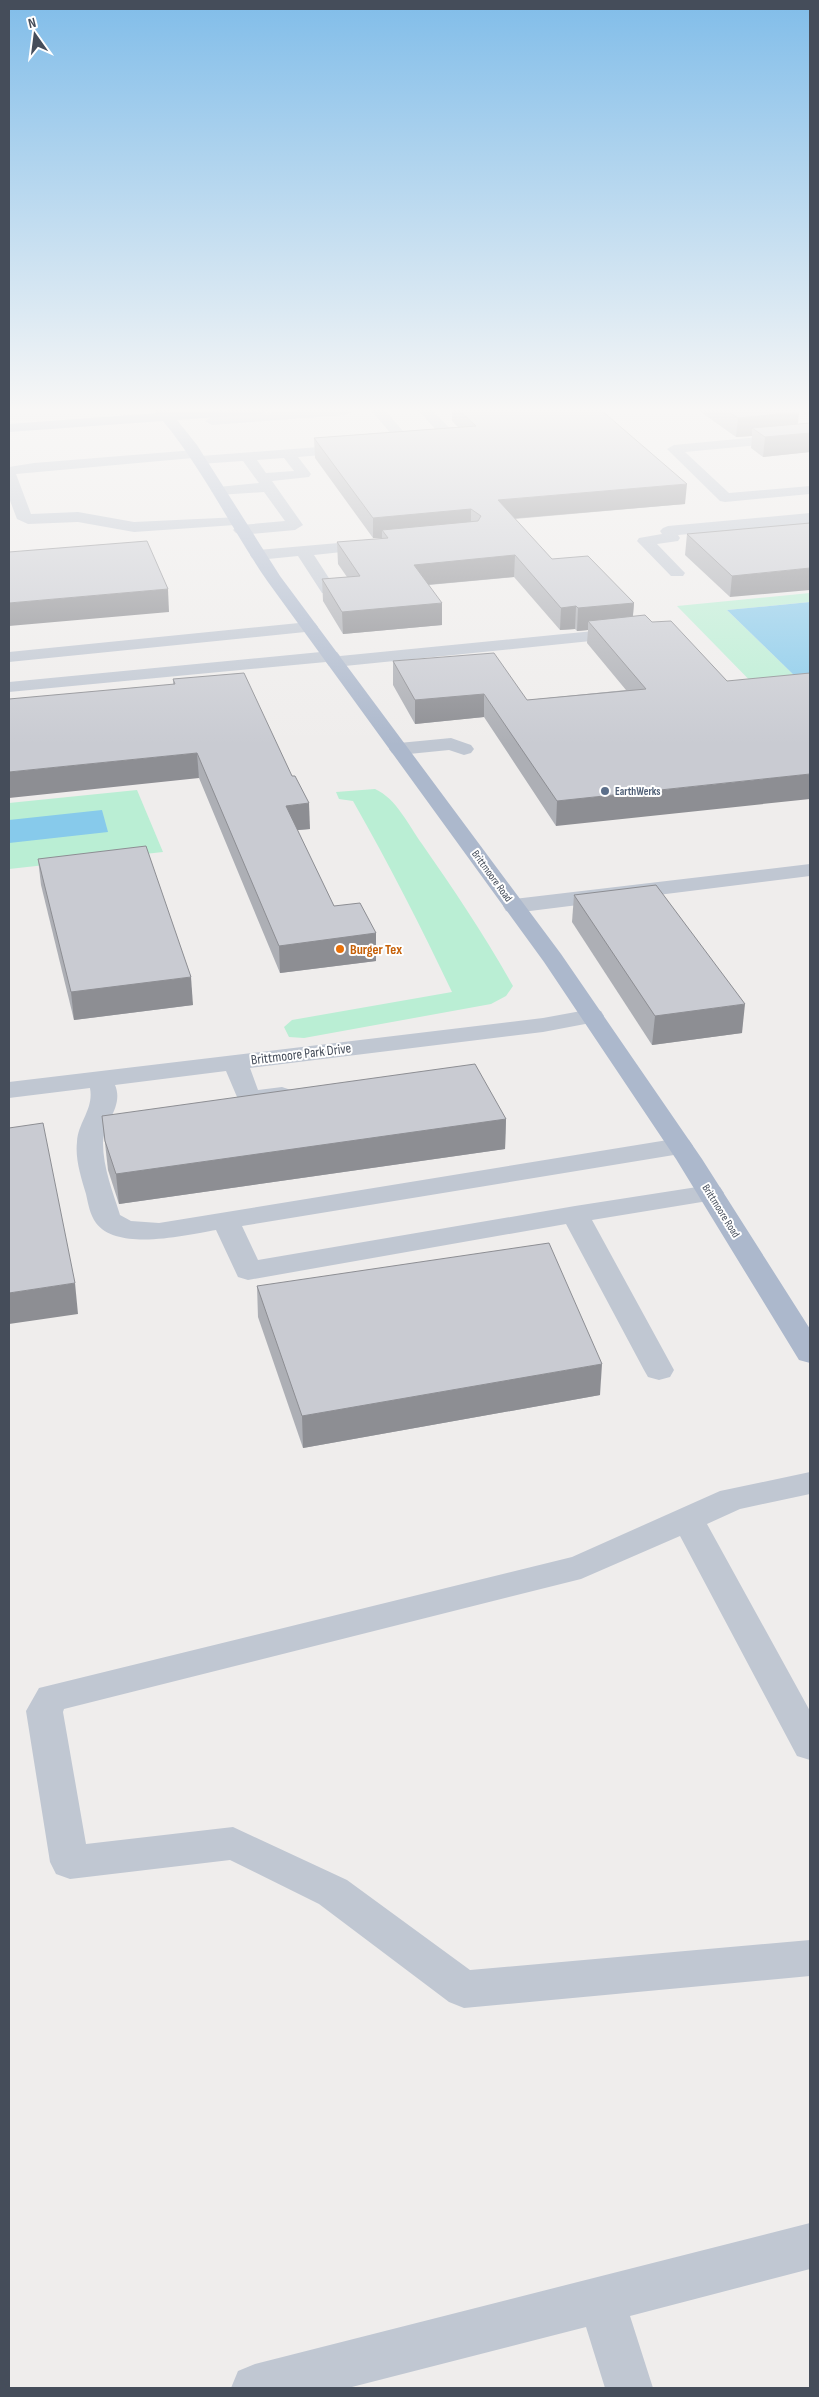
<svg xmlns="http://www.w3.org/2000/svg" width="819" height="2397" font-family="'Sofia Sans Condensed',sans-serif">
<rect width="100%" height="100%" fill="#efedec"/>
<g fill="#baeed4">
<polygon points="810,593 810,602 727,610 802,683 769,700 677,606"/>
<path d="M 375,789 C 396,798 409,826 422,844 C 454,890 485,936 513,986 L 506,996 L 491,1004 L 304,1038 L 289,1037 L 284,1027 L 292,1020 L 452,992 C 421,927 389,864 353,801 L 339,799 L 336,792 Z"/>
<polygon points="137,790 163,852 9,869 9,803"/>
</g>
<g fill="#87caeb">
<polygon points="810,602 810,682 802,683 727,610"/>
<polygon points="102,810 108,832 9,843 9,820"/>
</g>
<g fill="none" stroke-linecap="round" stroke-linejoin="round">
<g fill="#c0c7d2" fill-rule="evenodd">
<polygon points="307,410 353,411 346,415 212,425 205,421 212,417"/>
<path d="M 371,410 L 385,410 L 414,444 L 407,448 L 298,457 L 311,474 L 309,477 L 272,481 L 303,525 L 295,530 L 241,535 L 236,533 L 233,530 L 236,527 L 241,525 L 285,521 L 264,492 L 218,495 L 211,491 L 218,487 L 259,483 L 243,461 L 199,464 L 194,463 L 193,458 L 16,474 L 31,514 L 78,512 L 134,522 L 240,517 L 243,520 L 235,525 L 134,532 L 78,522 L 28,524 L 17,519 L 9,498 L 9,467 L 34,463 L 195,450 L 200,451 L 201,456 L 397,441 ZM 284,458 L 294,471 L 266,473 L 257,460 Z"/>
<polygon points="418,410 432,410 458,437 460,440 458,443 448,443"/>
<polygon points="801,410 810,410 810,416 805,415"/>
<polygon points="810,432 810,440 685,452 729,493 810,486 810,494 725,502 720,501 667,449 674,445"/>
<polygon points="810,513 810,523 678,535 680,538 678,541 657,544 685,573 683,576 671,576 637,541 639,538 662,534 660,531 663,528 668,526"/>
<polygon points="373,540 379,542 381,545 379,548 314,555 336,589 334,593 322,593 298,556 258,560 252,558 250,555 252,552 258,550"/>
<polygon points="309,622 315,623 318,627 315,631 9,662 9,652"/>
<polygon points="624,628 630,629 633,633 630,637 335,667 329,666 326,662 9,692 9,682 331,651 337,652 340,656"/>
<polygon points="451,738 471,745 474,749 471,753 464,755 449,750 399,755 392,753 389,749 392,745 399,743"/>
<polygon points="810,864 810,876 514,913 506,911 503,906 506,901 514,899"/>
<path d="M 592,1009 L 601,1011 L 604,1016 L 601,1021 L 543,1032 L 250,1068 L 258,1090 L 282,1087 L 291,1090 L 295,1095 L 291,1100 C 275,1104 256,1108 240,1104 L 226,1071 L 115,1085 C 124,1106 104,1122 103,1143 C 103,1168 113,1192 120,1215 L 131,1221 L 159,1223 L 680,1138 L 689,1140 L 693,1146 L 689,1152 L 680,1154 L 242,1226 L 258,1260 L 575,1206 L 710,1185 L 720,1187 L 724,1193 L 720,1199 L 592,1220 L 674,1370 L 670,1377 L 659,1380 L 648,1377 L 644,1370 L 566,1224 L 248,1280 L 238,1277 L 216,1230 C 186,1235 118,1252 96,1223 C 90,1215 88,1203 86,1194 C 81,1177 75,1159 77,1142 C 78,1122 94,1109 90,1088 L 9,1098 L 9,1082 L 543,1018 Z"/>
<polygon points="810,1472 810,1494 740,1509 707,1524 810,1711 810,1760 797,1756 680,1536 581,1579 64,1709 63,1712 86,1844 233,1827 347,1880 470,1970 810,1940 810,1976 464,2008 449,2002 319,1904 230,1860 70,1879 56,1874 50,1862 26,1711 39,1688 572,1557 720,1491"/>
<polygon points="810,2223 810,2269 630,2316 653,2388 605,2388 586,2327 348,2388 231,2388 238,2371 255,2364"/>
</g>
<path fill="#acb8cc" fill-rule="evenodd" d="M 154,410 L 168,410 L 170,412 L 269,410 L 262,414 L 177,420 L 197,445 L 280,576 L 561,954 L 702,1159 L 810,1329 L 810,1363 L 799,1360 L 676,1159 L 544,962 L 268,582 C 232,530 204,471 163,421 L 9,432 L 9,424 L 157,413 Z"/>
</g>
<g fill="#adafb5">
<polygon points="452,410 601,410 685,504 515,519 552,559 634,603 633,616 652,622 727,681 556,826 484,717 415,724 393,685 393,661 527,700 626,690 587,643 588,630 577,631 575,629 560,630 514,577 429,585 442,625 343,634 323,601 322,579 347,577 338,564 337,542 382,539 382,538 373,538 315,458 314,438 458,427 452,421"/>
<polygon points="698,410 796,410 799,412 798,424 810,423 810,452 763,457 751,448 752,436 736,437"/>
<polygon points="810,523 730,597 685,555 687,534"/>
<polygon points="173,679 310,829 297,830 334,906 376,933 376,961 280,973 199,778 173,684"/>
<polygon points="38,859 193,1005 74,1020 41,885"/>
<polygon points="574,895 742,1033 652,1045 572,922"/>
<polygon points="102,1116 506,1119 505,1149 119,1204 108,1170"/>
<polygon points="257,1286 600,1395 303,1448 258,1317"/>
</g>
<g fill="#8d8e93">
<polygon points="799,412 797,431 752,428 752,436 736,437 738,418"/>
<polygon points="810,433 810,452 763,457 765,437"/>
<polygon points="687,484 685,504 497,520 498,500"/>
<polygon points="471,509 471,530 382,530 382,538 373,538 373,518"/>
<polygon points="515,555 514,577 414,586 414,565"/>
<polygon points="810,568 810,590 730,597 732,576"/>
<polygon points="168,589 169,612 9,626 9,603"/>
<polygon points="442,603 442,625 343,634 342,612"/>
<polygon points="634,603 632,625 588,621 588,630 577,631 578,608"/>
<polygon points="576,606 575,629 560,630 561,608"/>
<polygon points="484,694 484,717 415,724 415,700"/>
<polygon points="197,753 199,778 9,798 9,772"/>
<polygon points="810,774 810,799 556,826 557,801"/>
<polygon points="309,803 310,829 287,831 286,806"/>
<polygon points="376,933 376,961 280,973 279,946"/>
<polygon points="191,977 193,1005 74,1020 71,992"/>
<polygon points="745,1004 742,1033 652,1045 655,1016"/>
<polygon points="506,1119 505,1149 119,1204 116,1174"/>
<polygon points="75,1283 78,1314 9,1324 9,1293"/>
<polygon points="602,1364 600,1395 303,1448 302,1416"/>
</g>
<g fill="#c9cbd2" stroke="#8d8e93">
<polygon points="459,410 601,410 687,484 498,500 552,559 588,556 634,603 578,608 576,606 561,608 515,555 414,565 442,603 342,612 322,579 360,576 337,542 388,538 382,530 478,521 481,516 471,509 373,518 314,438 476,426"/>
<polygon points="726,410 796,410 799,412 738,418"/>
<polygon points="810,423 810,433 765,437 752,428"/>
<polygon points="810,523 810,568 732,576 687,534"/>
<polygon points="147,541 168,589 9,603 9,552"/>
<polygon points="645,615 652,622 671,621 727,681 810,673 810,774 557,801 484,694 415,700 393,661 494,653 527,700 646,689 588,621"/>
<polygon points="244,673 292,776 295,776 309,803 286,806 334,906 360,903 376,933 279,946 197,753 9,772 9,699 175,684 173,679"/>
<polygon points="146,846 191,977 71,992 38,859"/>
<polygon points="656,885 745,1004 655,1016 574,895"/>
<polygon points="475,1064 506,1119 116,1174 105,1141 102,1116"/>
<polygon points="43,1123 75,1283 9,1293 9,1128"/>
<polygon points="549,1243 602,1364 302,1416 257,1286"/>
</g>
<linearGradient id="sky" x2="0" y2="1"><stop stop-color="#81bde9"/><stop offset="0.55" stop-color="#f8f7f6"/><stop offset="1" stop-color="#f8f7f6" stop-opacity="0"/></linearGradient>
<rect width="819" height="745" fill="url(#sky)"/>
<circle fill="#5c6f8a" stroke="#fff" stroke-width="2" cx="605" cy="791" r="5"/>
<circle fill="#e8710a" stroke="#fff" stroke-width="2" cx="340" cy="949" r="5"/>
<g text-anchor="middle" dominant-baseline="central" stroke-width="4" stroke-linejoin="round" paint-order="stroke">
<g font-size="11" font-weight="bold" fill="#4e5e75" stroke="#fff" text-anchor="start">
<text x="615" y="791">EarthWerks</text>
</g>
<g font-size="11" fill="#454d5a" stroke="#fff">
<text transform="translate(492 876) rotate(54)">Brittmoore Road</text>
<text transform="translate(721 1211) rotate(58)">Brittmoore Road</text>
</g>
<g font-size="14" font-weight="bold" fill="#c56008" stroke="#fff" text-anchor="start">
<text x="350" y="949">Burger Tex</text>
</g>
<g font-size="14" fill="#454d5a" stroke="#fff">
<text transform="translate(301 1054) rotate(-7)">Brittmoore Park Drive</text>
</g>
</g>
<rect width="819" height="2397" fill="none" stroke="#454d5a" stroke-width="20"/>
<g transform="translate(35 35) rotate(346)" stroke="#ffffff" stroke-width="4" paint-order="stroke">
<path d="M0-4L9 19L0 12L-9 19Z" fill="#454d5a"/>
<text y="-8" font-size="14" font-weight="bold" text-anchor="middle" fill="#454d5a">N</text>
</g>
</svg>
